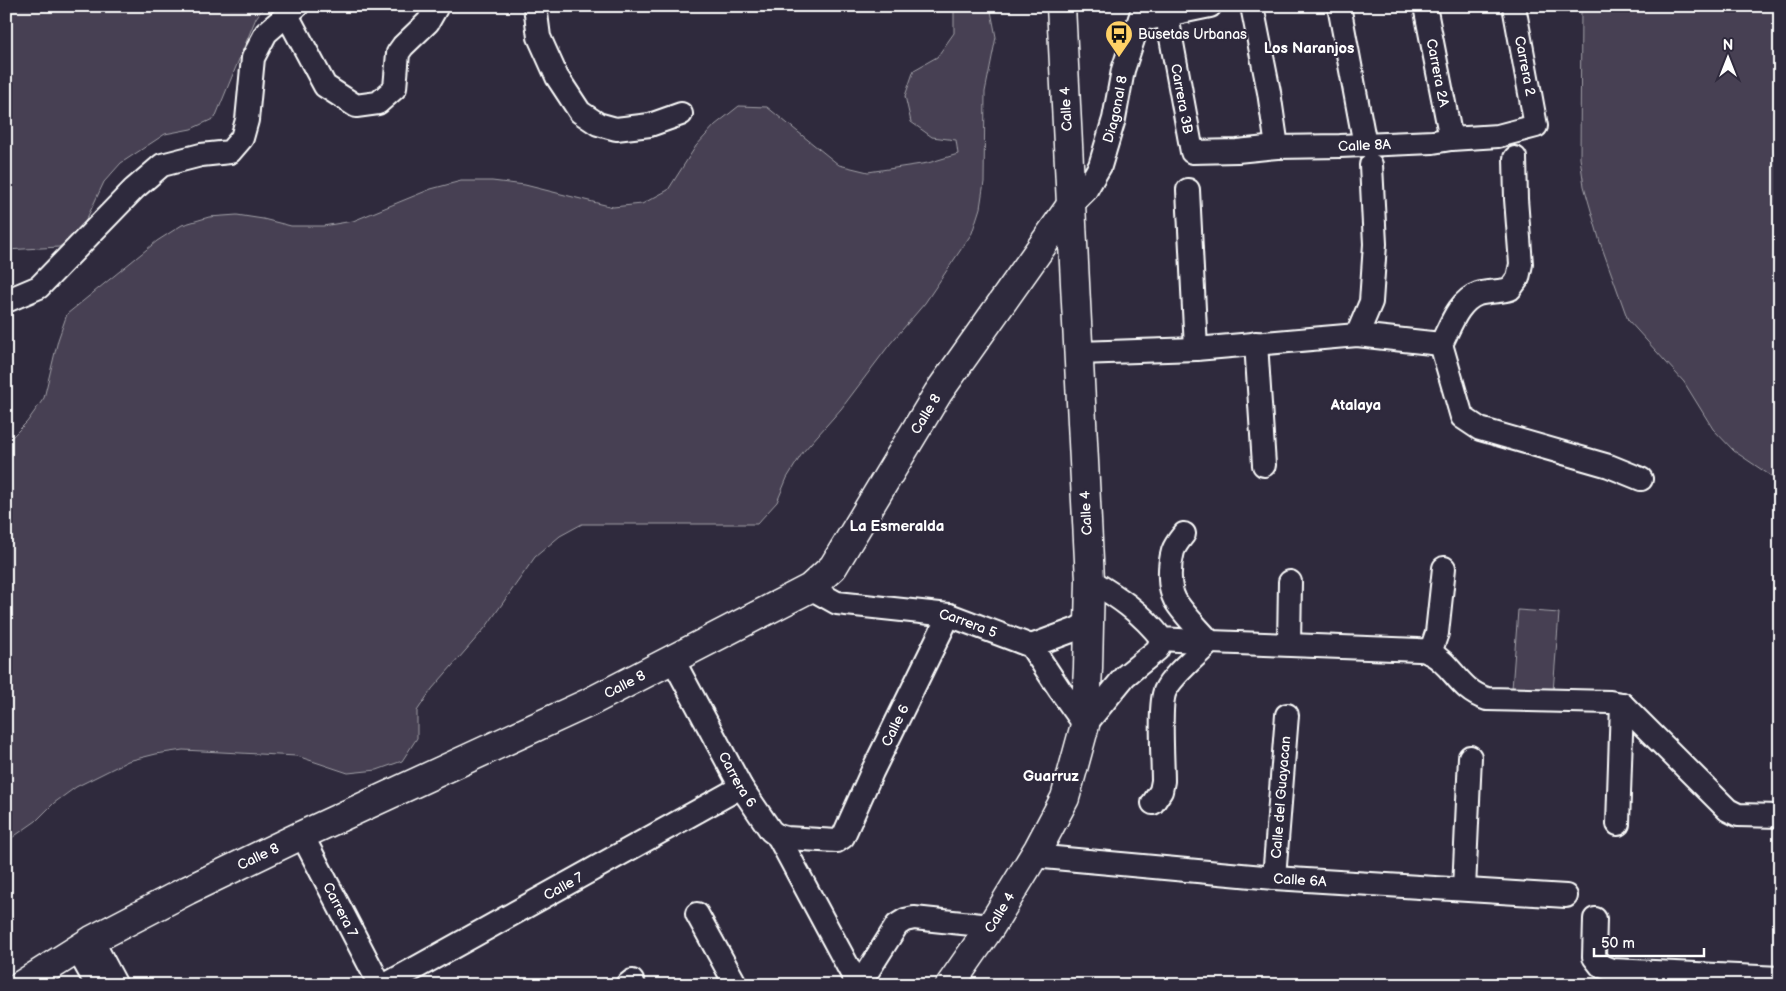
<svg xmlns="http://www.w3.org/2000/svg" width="1786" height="991" font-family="'Balsamiq Sans',sans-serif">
<rect width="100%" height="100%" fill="#2f2a3d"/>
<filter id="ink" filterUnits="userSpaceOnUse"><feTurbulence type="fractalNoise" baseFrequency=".02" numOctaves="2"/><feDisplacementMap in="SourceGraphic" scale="10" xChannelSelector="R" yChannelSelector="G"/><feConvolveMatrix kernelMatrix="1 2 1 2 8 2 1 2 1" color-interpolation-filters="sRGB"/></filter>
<g filter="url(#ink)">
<g fill="#464152" stroke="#a2a0a8">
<polygon points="6,6 265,6 256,18 215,118 191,129 165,134 121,163 104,182 80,233 59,247 6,250"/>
<polygon points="954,6 990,6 996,37 985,92 984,182 980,208 972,233 925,303 890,344 841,409 803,452 787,478 777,502 757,524 582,524 560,536 535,557 486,627 432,689 417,711 417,738 402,761 377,770 348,773 297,756 183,750 156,754 128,761 76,787 54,803 36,821 6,842 6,443 27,422 44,398 58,340 67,314 157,241 182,225 209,217 237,215 263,219 291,226 323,226 353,221 431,189 461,181 492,181 525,185 613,207 642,204 668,190 696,146 715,125 739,106 767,107 839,165 868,172 928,163 958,154 956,140 932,137 911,122 905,96 914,70 937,57 954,33"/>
<polygon points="1581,6 1780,6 1780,482 1734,451 1713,429 1684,382 1628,320 1600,242 1584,186 1580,158"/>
<polygon points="1518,610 1559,613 1553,692 1512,689"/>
</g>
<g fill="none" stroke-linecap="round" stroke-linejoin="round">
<g stroke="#fff" stroke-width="26">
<g id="minor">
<polyline points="535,6 539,37 557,77 580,112 598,124 616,129 650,125 681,114"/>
<polyline points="1252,6 1269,92 1277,147"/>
<polyline points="1339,6 1365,145"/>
<path id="s1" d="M 1425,6 L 1451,139"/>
<polyline points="287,15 325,86 356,106 378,103 395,88 398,53 403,46 428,22 436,8"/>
<path id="s2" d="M 1167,16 L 1192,152 L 1237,151 L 1277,147 L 1340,146 L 1433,142 L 1451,139 L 1498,136 L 1536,126 L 1514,6"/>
<polyline points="1152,18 1210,6"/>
<path d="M 1515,158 L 1516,199 L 1521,264 L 1518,278 L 1510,289 C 1500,292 1488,291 1478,294 C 1458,301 1450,327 1441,344 L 1462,417 L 1480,429 L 1609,466 L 1641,479"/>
<polyline points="1188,190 1196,349"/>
<path id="s3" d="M 1071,205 L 1086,190 L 1100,166 L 1114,119 L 1123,70 L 1144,6"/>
<polyline points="6,301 39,287 134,189 162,165 201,155 230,152 242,138 247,120 253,58 266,33 297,6"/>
<polyline points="1357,335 1371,302 1375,244 1371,165"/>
<polyline points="1256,343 1264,465"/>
<polyline points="1079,353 1196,349 1357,335 1441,344"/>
<path d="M 1090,580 C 1118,597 1141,612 1162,639 L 1210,642 L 1419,650 C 1422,650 1427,651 1430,653 C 1453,664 1458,690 1487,699 L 1610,702 L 1622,704 L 1728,810 L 1738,815 L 1780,816"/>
<path id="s4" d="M 810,588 L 837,603 L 949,615 L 1031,646 L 1060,690 L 1085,725 L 1125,676 L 1157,650 L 1162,639"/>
<polyline points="1289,644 1290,582"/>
<polyline points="1031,646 1077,629 1088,622"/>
<polyline points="1430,653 1437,633 1444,568"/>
<path id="s5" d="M 672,658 L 741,787 L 771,831 L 778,836 L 786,838 L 837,841 L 843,837 L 872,772 L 949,615"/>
<path d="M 1153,803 L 1161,791 L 1163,781 C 1163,763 1159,704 1165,691 C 1173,674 1197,656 1210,642 C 1200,630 1183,614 1175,600 C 1168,587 1169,565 1173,551 C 1175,545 1180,539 1184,534"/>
<polyline points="1618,824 1622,704"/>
<path id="s6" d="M 302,835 L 380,985"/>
<polyline points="778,836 858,985"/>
<path id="s7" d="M 1033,856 L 1274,878 L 1566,896"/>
<path id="s8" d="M 1274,878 L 1287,715"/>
<polyline points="1464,889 1470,757"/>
<polyline points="697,914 736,985"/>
<polyline points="1595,919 1594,957 1601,966 1612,970 1780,978"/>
<polyline points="92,940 116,985"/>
<polyline points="77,949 97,985"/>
<path id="s9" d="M 385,985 L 741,787"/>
<polyline points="627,985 632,981 634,985"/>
<polyline points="859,985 897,925 905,920 914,918 991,926"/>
</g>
</g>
<g stroke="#fff" stroke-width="31">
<g id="major">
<path id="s10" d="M 21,985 L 92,940 L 188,890 L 302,835 L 588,703 L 810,588 L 833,567 L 938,393 L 1071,205"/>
<path id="s11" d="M 950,985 L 991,926 L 1038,849 L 1065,798 L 1085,725 L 1088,668 L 1090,580 L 1061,6"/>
</g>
</g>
<use href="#minor" stroke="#2f2a3d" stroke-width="22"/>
<use href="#major" stroke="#2f2a3d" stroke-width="28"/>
</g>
</g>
<defs>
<g id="bus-pin" transform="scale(1.4375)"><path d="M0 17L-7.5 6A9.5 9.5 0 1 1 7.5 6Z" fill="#ffd166" stroke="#2f2a3d"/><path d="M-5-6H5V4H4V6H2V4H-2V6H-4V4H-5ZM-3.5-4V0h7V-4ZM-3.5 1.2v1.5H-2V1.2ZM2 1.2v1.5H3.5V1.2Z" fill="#111"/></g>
</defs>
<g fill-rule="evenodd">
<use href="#bus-pin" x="1119" y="34"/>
</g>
<g text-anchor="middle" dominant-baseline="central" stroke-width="4.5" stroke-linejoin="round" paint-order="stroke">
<g font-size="14" fill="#fff" stroke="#2f2a3d" text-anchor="start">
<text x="1138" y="34">Busetas Urbanas</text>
</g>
<g font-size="14" fill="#fff" stroke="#2f2a3d">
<text transform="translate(1525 66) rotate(79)">Carrera 2</text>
<text stroke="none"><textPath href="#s1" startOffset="68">Carrera 2A</textPath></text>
<text stroke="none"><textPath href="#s2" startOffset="84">Carrera 3B</textPath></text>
<text transform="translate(1066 109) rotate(-93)">Calle 4</text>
<text stroke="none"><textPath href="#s3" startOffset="108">Diagonal 8</textPath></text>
<text stroke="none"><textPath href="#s2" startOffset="311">Calle 8A</textPath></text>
<text stroke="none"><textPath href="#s10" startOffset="1094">Calle 8</textPath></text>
<text transform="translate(1086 513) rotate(-93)">Calle 4</text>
<text stroke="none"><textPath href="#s4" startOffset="164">Carrera 5</textPath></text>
<text stroke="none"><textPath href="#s10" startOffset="675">Calle 8</textPath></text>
<text stroke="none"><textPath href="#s5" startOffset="398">Calle 6</textPath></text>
<text stroke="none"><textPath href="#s5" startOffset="138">Carrera 6</textPath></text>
<text stroke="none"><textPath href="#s8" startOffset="81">Calle del Guayacan</textPath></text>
<text stroke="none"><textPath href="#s10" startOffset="270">Calle 8</textPath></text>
<text stroke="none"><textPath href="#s7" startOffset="268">Calle 6A</textPath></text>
<text stroke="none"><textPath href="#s9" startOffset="204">Calle 7</textPath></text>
<text stroke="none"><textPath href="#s6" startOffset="84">Carrera 7</textPath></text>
<text stroke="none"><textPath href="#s11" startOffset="88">Calle 4</textPath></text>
</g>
<g font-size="15" font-weight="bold" fill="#fff" stroke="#2f2a3d">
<text x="1309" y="48">Los Naranjos</text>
<text x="1356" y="405">Atalaya</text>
<text x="897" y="526">La Esmeralda</text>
<text x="1051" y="776">Guarruz</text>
</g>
</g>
<rect width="1786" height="991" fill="none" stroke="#2f2a3d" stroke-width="25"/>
<rect x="12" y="12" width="1761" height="966" fill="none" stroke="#fff" stroke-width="2" filter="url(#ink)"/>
<g transform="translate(1728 58)" stroke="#2f2a3d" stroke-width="4" paint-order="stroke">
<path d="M0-4L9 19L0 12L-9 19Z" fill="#ffffff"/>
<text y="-8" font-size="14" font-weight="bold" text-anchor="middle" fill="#ffffff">N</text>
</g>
<path d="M1594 948v8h110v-8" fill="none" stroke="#ffffff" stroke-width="2.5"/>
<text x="1601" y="948" font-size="15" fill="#ffffff" stroke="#2f2a3d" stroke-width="4" paint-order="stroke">50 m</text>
</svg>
